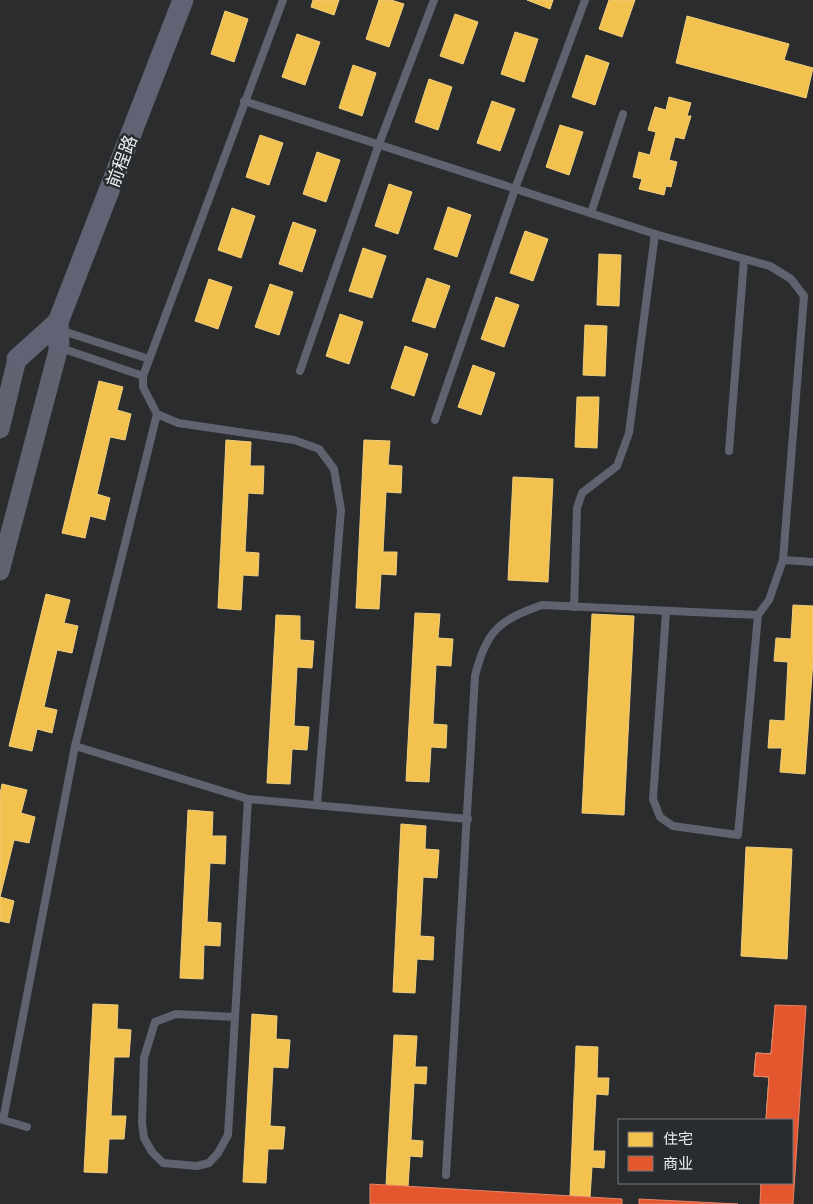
<svg xmlns="http://www.w3.org/2000/svg" width="813" height="1204" font-family="Ubuntu,'Noto Sans SC',sans-serif">
<rect width="100%" height="100%" fill="#2a2c2e"/>
<g fill="#f2c14e" stroke="#f0ce7e">
<polygon points="313,0 339,0 334,15 311,7"/>
<polygon points="379,0 391,0 404,4 389,47 366,39"/>
<polygon points="527,0 553,0 550,9"/>
<polygon points="609,0 635,0 622,37 599,29"/>
<polygon points="225,11 248,19 234,62 211,54"/>
<polygon points="455,14 478,22 463,64 440,56"/>
<polygon points="687,16 789,44 784,60 813,68 806,98 676,63"/>
<polygon points="515,32 538,39 524,82 501,74"/>
<polygon points="297,34 320,42 305,85 282,77"/>
<polygon points="586,55 609,63 595,105 572,97"/>
<polygon points="353,65 376,73 362,116 339,108"/>
<polygon points="429,79 452,87 438,130 415,122"/>
<polygon points="669,97 691,103 687,116 691,116 684,139 675,137 669,160 677,162 671,187 666,186 664,195 639,189 642,179 633,177 639,152 650,155 656,132 648,130 655,107 666,110"/>
<polygon points="492,101 515,109 500,151 477,143"/>
<polygon points="560,125 583,132 569,175 546,167"/>
<polygon points="260,135 283,143 269,185 246,177"/>
<polygon points="317,152 340,160 326,202 303,194"/>
<polygon points="389,184 412,192 398,234 375,226"/>
<polygon points="448,207 471,215 457,257 434,249"/>
<polygon points="232,208 255,216 241,258 218,250"/>
<polygon points="293,222 316,230 302,272 279,264"/>
<polygon points="525,231 548,239 533,281 510,273"/>
<polygon points="363,248 386,256 372,298 349,291"/>
<polygon points="599,254 621,255 619,306 597,305"/>
<polygon points="427,278 450,286 435,328 412,321"/>
<polygon points="209,279 232,287 218,329 195,321"/>
<polygon points="270,284 293,292 279,335 255,327"/>
<polygon points="496,297 519,305 504,347 481,339"/>
<polygon points="340,314 363,322 349,364 326,356"/>
<polygon points="585,325 607,326 605,376 583,375"/>
<polygon points="405,346 428,354 414,396 391,388"/>
<polygon points="473,365 495,373 481,415 458,407"/>
<polygon points="99,381 123,387 117,410 131,414 125,440 110,437 97,494 110,498 105,520 90,516 85,538 62,533"/>
<polygon points="577,397 599,397 597,448 575,447"/>
<polygon points="226,440 251,442 250,466 264,466 263,494 248,493 245,552 259,553 258,576 243,575 241,610 218,608"/>
<polygon points="364,440 390,441 388,465 402,466 401,493 386,492 383,552 397,552 396,575 381,574 379,609 356,608"/>
<polygon points="513,477 553,479 548,582 508,580"/>
<polygon points="46,594 70,600 64,623 78,626 72,653 57,650 44,707 57,710 52,733 37,729 32,751 9,746"/>
<polygon points="793,605 813,606 813,660 805,774 780,772 782,748 768,748 770,720 785,721 788,662 774,661 776,638 791,639"/>
<polygon points="415,613 440,614 438,638 453,639 451,666 436,665 433,724 447,725 446,748 431,747 429,782 406,781"/>
<polygon points="592,614 634,616 624,815 582,813"/>
<polygon points="276,615 300,616 300,640 314,641 312,668 297,667 294,726 309,727 307,750 292,749 290,784 267,783"/>
<polygon points="2,784 27,790 21,813 35,817 29,843 14,840 0,897 14,901 9,923 0,921 0,794"/>
<polygon points="188,810 213,812 212,836 226,836 225,864 210,863 207,922 221,923 220,946 204,945 203,979 180,978"/>
<polygon points="401,824 426,826 425,849 439,850 437,878 423,877 420,936 434,937 433,960 417,959 415,993 393,992"/>
<polygon points="746,847 792,849 787,959 741,956"/>
<polygon points="93,1004 118,1005 117,1029 131,1030 129,1057 114,1057 111,1116 126,1116 124,1139 109,1139 107,1173 84,1172"/>
<polygon points="252,1014 277,1016 276,1039 290,1040 288,1068 273,1067 270,1126 285,1127 283,1149 268,1149 266,1183 243,1182"/>
<polygon points="774,1020 797,1021 790,1120 766,1120 769,1077 754,1076 756,1053 771,1054"/>
<polygon points="394,1035 417,1036 415,1067 427,1067 426,1084 414,1083 411,1140 423,1141 422,1157 410,1156 408,1187 386,1185"/>
<polygon points="576,1046 598,1047 597,1078 609,1078 608,1095 596,1094 593,1151 605,1151 604,1168 592,1167 590,1197 570,1196"/>
<polygon points="761,1183 786,1183 786,1189 761,1187"/>
</g>
<g fill="#e4572e" stroke="#e68468">
<polygon points="775,1005 806,1006 793,1204 760,1204 761,1183 792,1183 792,1120 766,1120 769,1077 754,1076 756,1053 771,1054"/>
<polygon points="370,1184 622,1199 622,1204 370,1204"/>
<polygon points="639,1199 738,1204 639,1204"/>
</g>
<g fill="none" stroke-linecap="round" stroke-linejoin="round">
<g stroke="#606270" stroke-width="8">
<polyline points="283,0 143,376 143,387 157,414 178,423 294,440 319,449 334,469 341,510 317,805"/>
<path d="M 244,101 L 655,234 L 770,266 L 791,279 L 804,296 L 783,560 L 769,600 L 758,615 L 542,605 C 499,620 486,631 475,676 L 446,1175"/>
<polyline points="591,213 623,114"/>
<polyline points="60,330 149,359"/>
<polyline points="61,348 143,376"/>
<polyline points="300,371 379,144 434,0"/>
<polyline points="435,420 515,189 585,0"/>
<polyline points="729,451 744,259"/>
<polyline points="783,560 813,562"/>
<polyline points="574,607 577,508 582,493 617,466 629,433 655,234"/>
<polyline points="666,612 653,799 660,817 673,826 738,835 758,615"/>
<polyline points="75,746 248,799 468,819"/>
<polyline points="235,1017 176,1014 155,1022 144,1058 142,1123 144,1138 152,1152 163,1163 197,1166 209,1163 218,1153 228,1135 248,799"/>
<polyline points="27,1127 3,1120 75,746 157,414"/>
</g>
<g stroke="#606270" stroke-width="19">
<polyline points="0,429 17,359"/>
<polyline points="0,571 59,347"/>
</g>
<g stroke="#616374" stroke-width="21">
<polyline points="58,322 183,0"/>
<polyline points="17,359 58,322 59,347"/>
</g>
</g>
<g text-anchor="middle" dominant-baseline="central" stroke-width="5" stroke-linejoin="round" paint-order="stroke">
<g font-size="18" fill="#eaecee" stroke="#292c2f">
<text transform="translate(121 161) rotate(-69)">前程路</text>
</g>
</g>
<rect x="618" y="1119" width="175" height="65" fill="#292c2f" stroke="#76797b"/>
<rect x="628" y="1132" width="25" height="15" fill="#f2c14e" stroke="#76797b"/>
<text x="663" y="1144" font-size="15" fill="#eaecee">住宅</text>
<rect x="628" y="1156" width="25" height="15" fill="#e4572e" stroke="#76797b"/>
<text x="663" y="1169" font-size="15" fill="#eaecee">商业</text>
</svg>
